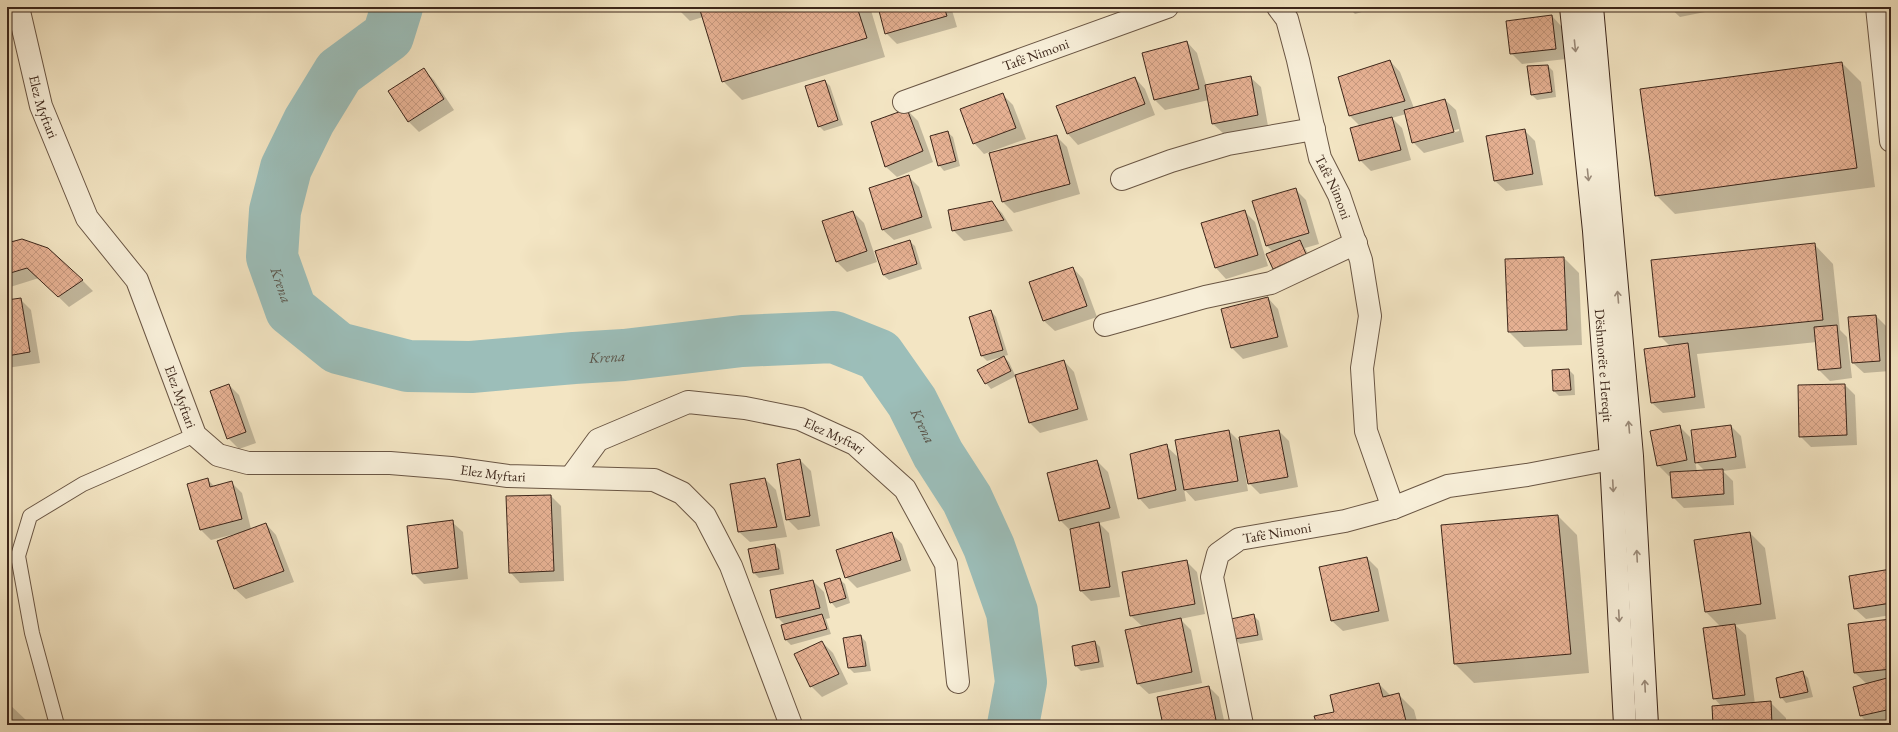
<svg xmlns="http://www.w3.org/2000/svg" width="1898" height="732" font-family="'EB Garamond',serif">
<defs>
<pattern id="building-cross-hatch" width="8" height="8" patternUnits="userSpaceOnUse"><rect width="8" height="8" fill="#e6b193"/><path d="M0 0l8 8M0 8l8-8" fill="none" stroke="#c6987e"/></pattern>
</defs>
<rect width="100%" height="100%" fill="#f3e5c3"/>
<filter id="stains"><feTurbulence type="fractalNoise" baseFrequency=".005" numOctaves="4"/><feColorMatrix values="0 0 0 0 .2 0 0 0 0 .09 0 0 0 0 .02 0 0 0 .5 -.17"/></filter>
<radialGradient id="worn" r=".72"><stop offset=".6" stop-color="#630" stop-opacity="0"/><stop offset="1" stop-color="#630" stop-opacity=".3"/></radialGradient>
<g fill="#0003" fill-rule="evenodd">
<polygon points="676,7 870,7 885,57 742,100 723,81 703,17 690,21"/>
<polygon points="879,7 951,7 957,27 897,44 886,33"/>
<polygon points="1348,7 1379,7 1355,14"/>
<polygon points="1669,7 1709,7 1710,11 1680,17"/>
<polygon points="1552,16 1562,27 1566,59 1522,64 1511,53"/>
<polygon points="1187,42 1197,53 1206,85 1250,77 1261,87 1268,126 1224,134 1213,124 1209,100 1165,110 1155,100"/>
<path d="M 1390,61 L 1400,72 L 1414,108 L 1445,100 L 1456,110 L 1464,142 L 1424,153 L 1413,142 L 1406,114 L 1392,118 L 1402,128 L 1411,160 L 1371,171 L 1360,160 L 1360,126 L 1350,116 L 1339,78 ZM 1459,129 L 1459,131 L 1419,142 L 1419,140 Z"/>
<polygon points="1842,63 1861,82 1875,187 1675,214 1656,195"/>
<polygon points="1548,66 1553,71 1556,97 1537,100 1532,95"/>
<polygon points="423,69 434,80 454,110 419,132 409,122"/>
<polygon points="1135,78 1145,89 1155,115 1078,145 1068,134 1058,107"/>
<polygon points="825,81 830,86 843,125 824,131 819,126"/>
<polygon points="1002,94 1013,105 1026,139 984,154 974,143"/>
<polygon points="907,110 918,121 933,162 897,177 886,167 873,122"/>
<polygon points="1524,130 1535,141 1543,185 1506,191 1495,181"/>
<polygon points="947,132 953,137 960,166 944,171 939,165"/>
<polygon points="1056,136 1067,147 1080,194 1014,213 1003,202 990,154"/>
<polygon points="908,176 919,187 932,228 894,240 883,230 870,189"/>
<polygon points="1295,189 1306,200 1319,244 1305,248 1311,259 1279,273 1274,268 1273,252 1267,246 1253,202"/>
<polygon points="992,203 1002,213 1013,231 964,241 953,230"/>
<polygon points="1244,211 1255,222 1268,266 1226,279 1216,268 1202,224"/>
<polygon points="853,212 864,223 877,262 847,272 836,261"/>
<polygon points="909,241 915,246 922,269 889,280 883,275"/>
<polygon points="7,244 82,280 93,291 69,307 39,278 7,288"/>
<polygon points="1814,244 1833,264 1840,330 1847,337 1852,378 1830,381 1819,370 1817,342 1697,354 1705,408 1663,413 1652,403 1671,347 1660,336"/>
<polygon points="1564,258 1579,273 1582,345 1524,347 1509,332"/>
<polygon points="1073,268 1083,279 1097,317 1055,331 1044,321 1031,282"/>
<polygon points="1268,298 1278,309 1288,347 1243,359 1232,348 1223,310"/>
<polygon points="20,299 31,310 40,363 7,368 7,301"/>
<polygon points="991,311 996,317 1008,355 987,361 982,356 971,317"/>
<polygon points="1876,316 1887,327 1890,371 1864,373 1853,363"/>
<polygon points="1004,357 1009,362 1015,375 1064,361 1074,372 1088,420 1040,433 1030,423 1016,376 991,389 986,383"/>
<polygon points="1569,370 1574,375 1575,395 1559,396 1554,391"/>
<polygon points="229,385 239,395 256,443 239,449 228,438"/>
<polygon points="1845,385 1855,395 1857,445 1811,447 1800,436"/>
<path d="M 1679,426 L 1690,437 L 1693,452 L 1731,426 L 1741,436 L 1746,468 L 1723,471 L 1733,481 L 1734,505 L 1684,508 L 1673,497 L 1672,475 L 1669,476 L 1658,465 ZM 1695,461 L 1705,471 L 1697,472 Z"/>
<polygon points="1229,431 1242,444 1279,431 1289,441 1298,487 1260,494 1249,483 1245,460 1243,461 1248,491 1195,501 1184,489 1186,501 1149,509 1139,498 1166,446 1179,458"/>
<polygon points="800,460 811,471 820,526 798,530 787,519"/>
<polygon points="1097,461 1108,472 1120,518 1099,523 1109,533 1120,597 1091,601 1081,591 1071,531 1060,520"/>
<polygon points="765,479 776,490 787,537 750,542 739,532"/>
<polygon points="208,480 215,487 231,482 242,493 251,529 266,524 276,535 294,582 246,599 235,589 218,542 236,535 235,534 211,540 200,529"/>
<polygon points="551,496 561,506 564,581 520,583 510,572"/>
<polygon points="1558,516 1577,535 1589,673 1474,683 1455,664"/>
<polygon points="452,522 463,532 468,579 424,584 413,573"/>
<polygon points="891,533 902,544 911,571 857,588 846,577"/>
<polygon points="1750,533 1765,548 1776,619 1735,625 1746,635 1755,704 1770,702 1786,718 1786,725 1714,725 1722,707 1714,698 1721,627 1706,612 1696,541"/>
<polygon points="775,545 780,550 784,574 759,578 754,573 749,549"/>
<polygon points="1367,558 1378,569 1389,621 1343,631 1332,621 1321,568"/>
<polygon points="1186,561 1197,572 1205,614 1180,619 1191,630 1202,683 1149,694 1138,684 1143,627 1131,616 1123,573"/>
<polygon points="1891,570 1891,615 1866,619 1855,609"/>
<polygon points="839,579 845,584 850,603 836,608 831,602"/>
<polygon points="813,581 824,592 830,618 826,619 831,634 791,645 786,640 782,626 785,625 777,617"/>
<polygon points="1254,616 1259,621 1263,640 1240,644 1235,639"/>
<polygon points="1891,620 1891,725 1870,725 1861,716 1854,688 1867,684 1855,673"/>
<polygon points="861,636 866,642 871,671 854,673 849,668 844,639"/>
<polygon points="822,642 833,653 848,684 822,697 811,686"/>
<polygon points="1095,642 1100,647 1104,667 1081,671 1076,666"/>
<polygon points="1803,673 1808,678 1813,697 1786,703 1781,697"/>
<polygon points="1379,684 1391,696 1398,694 1414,710 1418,725 1318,725"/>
<polygon points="1209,687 1219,697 1225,725 1164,725"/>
<polygon points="7,702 27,721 27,725 7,725"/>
</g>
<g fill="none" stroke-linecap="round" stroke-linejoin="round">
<path stroke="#9cbeb9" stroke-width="52" id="s1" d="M 397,7 L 388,36 L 339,72 L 309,121 L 286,168 L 275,211 L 272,257 L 291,310 L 338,348 L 408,366 L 471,367 L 574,358 L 624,355 L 742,341 L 834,337 L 879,355 L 912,402 L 938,454 L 967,499 L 989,547 L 1012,612 L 1021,682 L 1013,725"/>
</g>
<g fill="url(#building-cross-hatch)" stroke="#3c261a">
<polygon points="699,7 857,7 867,38 722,82"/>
<polygon points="878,7 944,7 947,16 885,34"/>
<polygon points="1552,15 1556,49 1510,54 1506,21"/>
<polygon points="1187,41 1199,89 1154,100 1142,53"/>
<polygon points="1390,60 1405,101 1349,116 1338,77"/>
<polygon points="1842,62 1857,168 1655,196 1640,89"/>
<polygon points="1548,65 1552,92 1531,95 1527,66"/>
<polygon points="424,68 444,99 408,122 388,91"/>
<polygon points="1251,76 1258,115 1212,124 1205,85"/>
<polygon points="1135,77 1145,104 1067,134 1056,106"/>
<polygon points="825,80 838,120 818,127 805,86"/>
<polygon points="1003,93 1016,128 973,144 960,109"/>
<polygon points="1445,99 1454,132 1412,143 1404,110"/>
<polygon points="907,109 923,151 885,167 871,122"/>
<polygon points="1392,117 1401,150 1359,161 1350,128"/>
<polygon points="1525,129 1533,174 1494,181 1486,136"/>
<polygon points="948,131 956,161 938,166 930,136"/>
<polygon points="1057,135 1070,184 1002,202 989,153"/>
<polygon points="909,175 922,217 882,230 869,188"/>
<polygon points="1296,188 1309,233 1266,246 1252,201"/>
<polygon points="992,201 1004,220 952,231 948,210"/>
<polygon points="1245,210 1258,255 1215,268 1201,223"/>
<polygon points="853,211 867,251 836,262 822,221"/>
<polygon points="22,239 48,248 83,280 58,297 27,268 7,274 7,243"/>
<polygon points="910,240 917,264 883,275 875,251"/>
<polygon points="1300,240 1306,254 1273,269 1266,254"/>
<polygon points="1815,243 1823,320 1659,337 1651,260"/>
<polygon points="1564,257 1567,330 1508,332 1505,259"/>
<polygon points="1073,267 1087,306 1043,321 1029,282"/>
<polygon points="1268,297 1278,337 1231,348 1221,309"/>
<polygon points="21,298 30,352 7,356 7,300"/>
<polygon points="991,310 1003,350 981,356 969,317"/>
<polygon points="1876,315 1880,361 1852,363 1848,317"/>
<polygon points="1837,325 1841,368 1818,370 1814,327"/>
<polygon points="1688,343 1695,397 1651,403 1644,349"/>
<polygon points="1004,356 1011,371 985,384 977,370"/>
<polygon points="1064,360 1078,409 1029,423 1015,375"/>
<polygon points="1569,369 1571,390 1553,391 1552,370"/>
<polygon points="229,384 246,432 227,439 210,391"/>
<polygon points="1845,384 1847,435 1799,437 1798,385"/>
<polygon points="1680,425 1687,460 1657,466 1650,431"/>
<polygon points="1731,425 1736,457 1695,463 1691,430"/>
<polygon points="1229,430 1238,481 1184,490 1175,440"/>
<polygon points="1279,430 1288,477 1248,484 1239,437"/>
<polygon points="1167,444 1176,490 1138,499 1130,454"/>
<polygon points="800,459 810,516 786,520 777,464"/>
<polygon points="1097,460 1110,508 1059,521 1047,473"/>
<polygon points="1723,469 1724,494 1672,498 1670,472"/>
<polygon points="208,478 210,487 232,481 242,519 200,530 187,484"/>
<polygon points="765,478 777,527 738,532 730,484"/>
<polygon points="551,495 554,571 509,573 506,496"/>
<polygon points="1558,515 1571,654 1454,664 1441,525"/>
<polygon points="453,520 458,568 412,574 407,526"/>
<polygon points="1099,522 1110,587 1080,591 1070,529"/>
<polygon points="266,523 284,571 234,589 217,541"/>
<polygon points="892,532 901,560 845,578 836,550"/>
<polygon points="1750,532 1761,604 1705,612 1694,540"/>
<polygon points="775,544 779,569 753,573 748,549"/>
<polygon points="1367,557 1379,611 1331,621 1319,567"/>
<polygon points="1187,560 1195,604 1130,616 1122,572"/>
<polygon points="1891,569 1891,603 1854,609 1849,576"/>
<polygon points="840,578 846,598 830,603 824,583"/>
<polygon points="813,580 820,608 776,618 770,590"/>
<polygon points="822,614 827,629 785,640 781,625"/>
<polygon points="1254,614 1258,635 1234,639 1231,619"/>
<polygon points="1181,618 1192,672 1137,684 1125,630"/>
<polygon points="1891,619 1891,669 1854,673 1848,624"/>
<polygon points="1735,624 1745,695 1713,699 1703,628"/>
<polygon points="861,635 866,666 848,668 843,638"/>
<polygon points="822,641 839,674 810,687 794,654"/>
<polygon points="1095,641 1099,662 1075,666 1072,646"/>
<polygon points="1803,671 1808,692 1780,698 1776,678"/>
<polygon points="1891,677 1891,709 1860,716 1853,687"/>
<polygon points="1379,683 1383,697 1399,693 1407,725 1317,725 1314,716 1334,712 1330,695"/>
<polygon points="1209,686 1217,725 1163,725 1157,697"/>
<polygon points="8,701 10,725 7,725"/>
<polygon points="1771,701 1772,725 1713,725 1712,706"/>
<polygon points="1605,721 1605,725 1580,725 1580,723"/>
</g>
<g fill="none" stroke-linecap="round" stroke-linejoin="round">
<g stroke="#6a5644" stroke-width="16">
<polyline id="service" points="57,725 32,633 18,556 30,516 83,484 195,435"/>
</g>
<g stroke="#6a5644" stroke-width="24">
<g id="minor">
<path id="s2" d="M 18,7 L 41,106 L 87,218 L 137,280 L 195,435 L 218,455 L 248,463 L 390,463 L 451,468 L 508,476 L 654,480 L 682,493 L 705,516 L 731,566 L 791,725"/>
<path id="s3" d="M 1278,7 L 1287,19 L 1298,60 L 1320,158 L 1339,195 L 1361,260 L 1370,316 L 1362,368 L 1366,431 L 1393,508"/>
<polyline points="1877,7 1891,141"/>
<path id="s4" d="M 904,102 L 1167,7"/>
<polyline points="1122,179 1171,161 1228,144 1314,129"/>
<polyline points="1105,325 1205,297 1271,283 1356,243"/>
<path id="s5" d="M 571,477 L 598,440 L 688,402 L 745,408 L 800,419 L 855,444 L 905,489 L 946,564 L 958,682"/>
<path id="s6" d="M 1242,725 L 1212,577 L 1218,554 L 1239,539 L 1345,521 L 1393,508 L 1448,486 L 1527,475 L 1611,459"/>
</g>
</g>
<g stroke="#3c261a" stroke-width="24">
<g id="secondary">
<path id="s7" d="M 1571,7 L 1594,231 L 1611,459 L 1625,725"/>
<polyline points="1592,7 1632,456 1647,725"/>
</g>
</g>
<use href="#service" stroke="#f7eed8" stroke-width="14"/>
<use href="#minor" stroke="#f7eed8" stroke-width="22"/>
<use href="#secondary" stroke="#f7eed8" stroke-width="22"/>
</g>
<defs><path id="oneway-shaft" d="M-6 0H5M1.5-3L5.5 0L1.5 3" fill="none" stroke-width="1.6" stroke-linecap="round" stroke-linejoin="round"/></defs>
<g stroke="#9a8a79">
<use href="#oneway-shaft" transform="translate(1575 46) rotate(84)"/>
<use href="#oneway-shaft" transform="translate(1588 175) rotate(84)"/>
<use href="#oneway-shaft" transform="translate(1618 297) rotate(-95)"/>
<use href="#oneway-shaft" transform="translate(1629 427) rotate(-95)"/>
<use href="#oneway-shaft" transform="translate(1613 486) rotate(87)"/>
<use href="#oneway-shaft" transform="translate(1637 556) rotate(-93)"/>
<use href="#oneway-shaft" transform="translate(1619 616) rotate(87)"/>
<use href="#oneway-shaft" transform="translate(1645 686) rotate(-93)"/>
</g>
<g text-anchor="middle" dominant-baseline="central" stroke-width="3" stroke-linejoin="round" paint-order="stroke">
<g font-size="14" fill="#3c261a" stroke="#f7eed8">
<text stroke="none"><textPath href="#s4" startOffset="140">Tafë Nimoni</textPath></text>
<text stroke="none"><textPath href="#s2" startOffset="103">Elez Myftari</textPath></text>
<text stroke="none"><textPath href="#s3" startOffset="190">Tafë Nimoni</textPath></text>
<text stroke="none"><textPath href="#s7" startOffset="360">Dëshmorët e Hereqit</textPath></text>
<text stroke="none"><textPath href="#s2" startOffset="427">Elez Myftari</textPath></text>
<text stroke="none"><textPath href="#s5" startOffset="295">Elez Myftari</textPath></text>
<text stroke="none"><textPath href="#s2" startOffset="775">Elez Myftari</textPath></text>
<text stroke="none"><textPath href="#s6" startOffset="239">Tafë Nimoni</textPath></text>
</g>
<g font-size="15" font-style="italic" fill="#59544a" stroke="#f7eed8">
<text stroke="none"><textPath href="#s1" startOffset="321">Krena</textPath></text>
<text stroke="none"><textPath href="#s1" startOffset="680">Krena</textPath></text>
<text stroke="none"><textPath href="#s1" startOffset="1040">Krena</textPath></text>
</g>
</g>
<rect width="1898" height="732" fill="none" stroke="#f3e5c3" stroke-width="24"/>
<rect x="8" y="8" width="1882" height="716" fill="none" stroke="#3c261a" stroke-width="2"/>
<rect x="12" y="12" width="1874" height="708" fill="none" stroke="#3c261a"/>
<rect width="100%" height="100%" filter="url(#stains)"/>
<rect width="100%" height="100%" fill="url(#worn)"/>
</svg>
